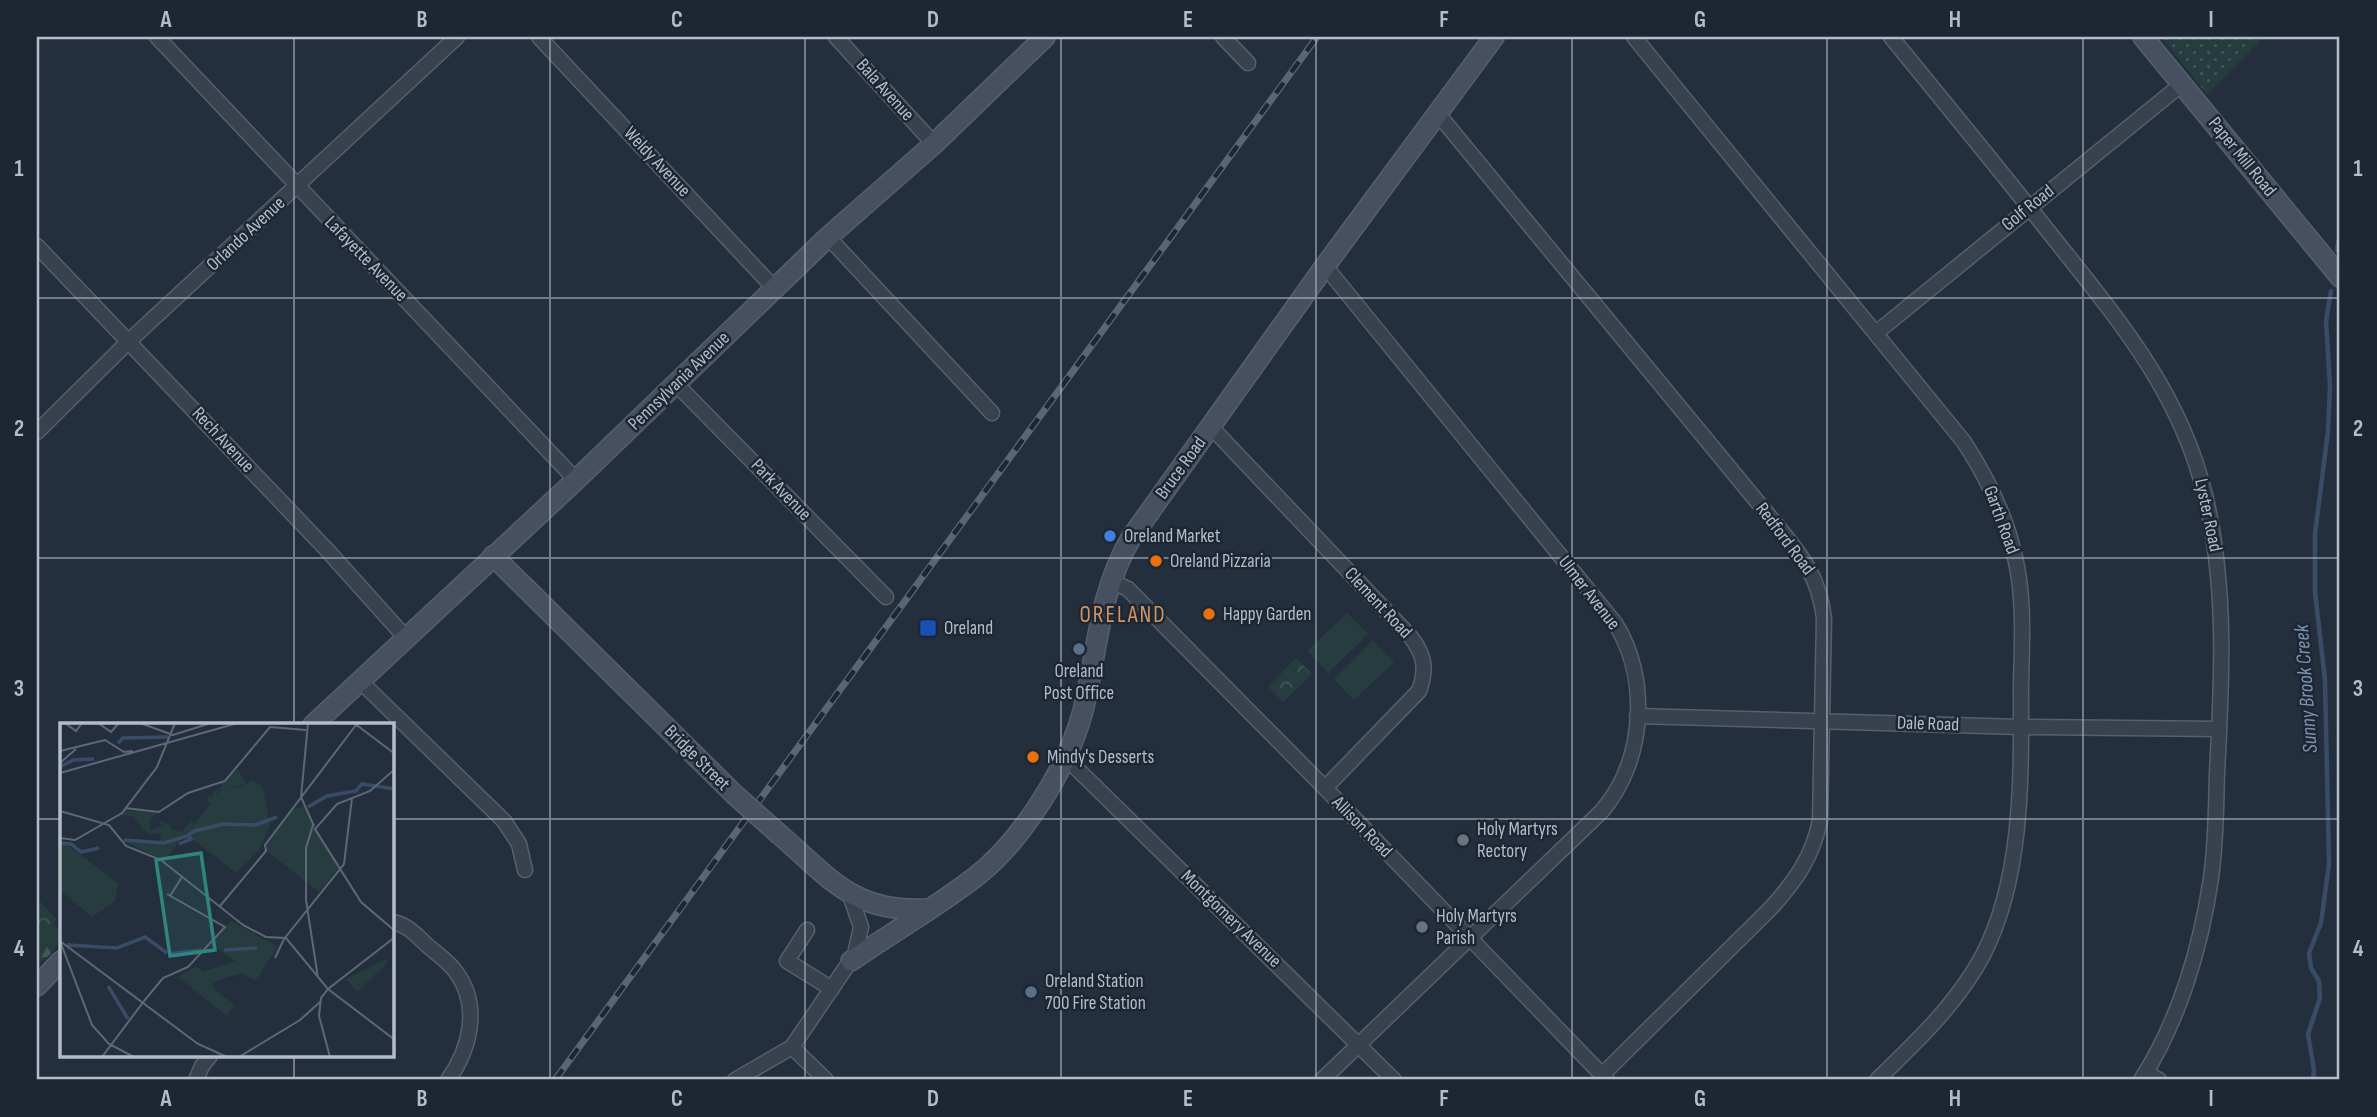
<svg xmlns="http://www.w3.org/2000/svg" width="2377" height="1117" font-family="'Sofia Sans Condensed',sans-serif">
<defs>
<pattern id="grass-dots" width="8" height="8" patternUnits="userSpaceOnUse" patternTransform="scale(1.75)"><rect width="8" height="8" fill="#263c3f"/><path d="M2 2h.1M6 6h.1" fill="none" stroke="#435659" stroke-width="1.8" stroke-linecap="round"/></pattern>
<pattern id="forest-firs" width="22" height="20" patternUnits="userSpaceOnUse" patternTransform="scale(1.75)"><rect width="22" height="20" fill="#263c3f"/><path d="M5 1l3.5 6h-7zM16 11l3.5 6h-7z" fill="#435659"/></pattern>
<pattern id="park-crowns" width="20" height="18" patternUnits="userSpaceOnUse" patternTransform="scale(1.75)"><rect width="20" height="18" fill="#263c3f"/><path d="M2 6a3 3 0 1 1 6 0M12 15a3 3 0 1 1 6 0" fill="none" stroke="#435659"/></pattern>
</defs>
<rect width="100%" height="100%" fill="#242f3e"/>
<polygon fill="url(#grass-dots)" points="2161,37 2264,37 2207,94"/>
<path fill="url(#forest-firs)" d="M 37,895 L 51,922 L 60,930 C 60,947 50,956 37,965 Z"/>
<g fill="url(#park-crowns)">
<polygon points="1296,658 1312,674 1283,702 1268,687"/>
<polygon points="37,899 57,920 37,942"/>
</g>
<g fill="#263c3f">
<polygon points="1347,613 1368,634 1328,673 1307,651"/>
<polygon points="1373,640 1394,662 1354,700 1334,679"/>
</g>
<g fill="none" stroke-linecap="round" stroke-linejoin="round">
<g stroke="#394c67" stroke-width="4.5">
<polyline points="2337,250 2340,233"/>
<polyline points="2313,1080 2314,1070 2308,1034 2320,998 2319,981 2311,968 2309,953 2321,923 2329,864 2325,680 2315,592 2315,534 2328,431 2330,386 2326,321 2331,291"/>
</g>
<g stroke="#565f6c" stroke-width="17">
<g id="street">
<polyline points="157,37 576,480"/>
<polyline points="539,37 774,288"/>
<polyline points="836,37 934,144"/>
<polyline points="1223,37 1248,63"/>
<path d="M 1634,37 L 1964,442 C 1986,476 2005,514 2014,553 C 2025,596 2022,641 2021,685 C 2021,774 2024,875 1983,955 C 1957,1004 1916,1042 1877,1080"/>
<path d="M 1891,37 C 1945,103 1999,169 2052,236 C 2117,318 2180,391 2205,495 C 2227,586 2222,680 2217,773 C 2216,808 2216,843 2211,878 C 2201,947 2179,1021 2141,1080"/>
<path d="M 1438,114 L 1779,528 C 1804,559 1819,578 1824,618 L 1820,820 C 1813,856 1796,880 1772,907 L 1602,1075"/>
<polyline points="828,237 992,413"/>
<polyline points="37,246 327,550 406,638"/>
<polyline points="1876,333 2182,84"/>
<polyline points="676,384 886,597"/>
<path d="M 1211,427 L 1410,636 C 1425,655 1427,669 1419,691 L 1325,788"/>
<polyline points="37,432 129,341 457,37"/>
<polyline points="1111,581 1128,589 1325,788 1607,1080"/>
<polyline points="360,681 504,821 519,844 525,870"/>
<polyline points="1637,716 2021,727 2219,729"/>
<polyline points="1066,758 1394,1080"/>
<path d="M 392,922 C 407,924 417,936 428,946 C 437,954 449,962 456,972 C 481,1006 470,1049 448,1080"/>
<polyline points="807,930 787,961 832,989"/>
<polyline points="792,1047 826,1080"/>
<polyline points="2146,1073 2159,1080"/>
<polyline points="196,1080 202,1066 210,1056"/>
<polyline points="735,1080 792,1047 855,954 861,927 850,895"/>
<path d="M 1322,1080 L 1602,811 C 1645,760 1650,679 1615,623 L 1325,266"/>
</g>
</g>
<g stroke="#565f6c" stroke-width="22">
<g id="secondary">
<polyline points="2143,37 2340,277"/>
<polyline points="493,556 734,794"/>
<polyline points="313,725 576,480 828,237 934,144 1045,37"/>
<path d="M 780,835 C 831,879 854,913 927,909"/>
<path d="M 851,961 C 891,933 935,908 974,878 C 1021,843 1068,767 1083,711 C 1098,650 1098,595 1131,538 L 1325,266 L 1494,37"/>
<polyline points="37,986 61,961"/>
</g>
</g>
<use href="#street" stroke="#38414e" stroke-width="14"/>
<use href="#secondary" stroke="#465061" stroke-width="19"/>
<g stroke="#5a6575" stroke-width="7">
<polyline id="rail" points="555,1080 1317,37"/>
</g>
<use href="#rail" stroke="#1d2633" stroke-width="4.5" stroke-dasharray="13" stroke-linecap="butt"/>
<g stroke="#565f6c" stroke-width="22" stroke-linecap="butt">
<polyline id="secondary-bridge" points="734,794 780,835"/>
</g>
<use href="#secondary-bridge" stroke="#465061" stroke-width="19"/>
</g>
<path fill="none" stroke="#b4bcc9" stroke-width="2" stroke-opacity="0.55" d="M 294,37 L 294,725M 550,37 L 550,1080M 805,37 L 805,1080M 1061,37 L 1061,1080M 1316,37 L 1316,1080M 1572,37 L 1572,1080M 1827,37 L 1827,1080M 2083,37 L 2083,1080M 37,298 L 2340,298M 37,558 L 2340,558M 37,819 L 61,819M 392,819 L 2340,819M 294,1056 L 294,1080"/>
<circle fill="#3f7fe0" stroke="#1d2633" stroke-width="2.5" cx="1110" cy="536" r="7"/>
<g fill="#e8710a" stroke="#1d2633" stroke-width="2.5">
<circle cx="1156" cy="561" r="7"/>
<circle cx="1209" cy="614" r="7"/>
<circle cx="1033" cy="757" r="7"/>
</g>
<rect fill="#1a4fb4" stroke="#1d2633" stroke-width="2.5" x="919" y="619" width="18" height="18" rx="3.5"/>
<g fill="#5c6f8a" stroke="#1d2633" stroke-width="2.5">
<circle cx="1079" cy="649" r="7"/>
<circle cx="1031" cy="992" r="7"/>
</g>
<g fill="#6b7280" stroke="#1d2633" stroke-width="2.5">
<circle cx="1463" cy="840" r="7"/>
<circle cx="1422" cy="927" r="7"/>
</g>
<g text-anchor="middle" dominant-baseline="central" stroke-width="5" stroke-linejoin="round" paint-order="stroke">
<g font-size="19" fill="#b4bcc9" stroke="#1d2633">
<text transform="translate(885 90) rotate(48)">Bala Avenue</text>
<text transform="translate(2242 157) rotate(51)">Paper Mill Road</text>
<text transform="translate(657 162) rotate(47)">Weldy Avenue</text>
<text transform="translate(2028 208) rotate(-39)">Golf Road</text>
<text transform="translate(246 234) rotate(-43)">Orlando Avenue</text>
<text transform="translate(366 259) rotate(46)">Lafayette Avenue</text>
<text transform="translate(679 381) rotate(-44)">Pennsylvania Avenue</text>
<text transform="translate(223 440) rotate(47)">Rech Avenue</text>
<text transform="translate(1181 468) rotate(-54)">Bruce Road</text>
<text transform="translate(781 490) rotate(46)">Park Avenue</text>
<text transform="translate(2208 515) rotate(78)">Lyster Road</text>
<text transform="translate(2001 520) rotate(70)">Garth Road</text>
<text transform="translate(1785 539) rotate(53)">Redford Road</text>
<text transform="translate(1589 593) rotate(52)">Ulmer Avenue</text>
<text transform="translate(1378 603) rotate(47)">Clement Road</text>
<text transform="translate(1928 724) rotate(2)">Dale Road</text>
<text transform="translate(697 758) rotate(45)">Bridge Street</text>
<text transform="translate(1362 827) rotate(46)">Allison Road</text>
<text transform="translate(1231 919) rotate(44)">Montgomery Avenue</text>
</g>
<g font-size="19" fill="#b4bcc9" stroke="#1d2633" text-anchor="start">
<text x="1124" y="536">Oreland Market</text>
<text x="1170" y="561">Oreland Pizzaria</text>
<text x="1223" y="614">Happy Garden</text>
<text x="944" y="628">Oreland</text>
<text x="1079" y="671" text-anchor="middle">Oreland<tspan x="1079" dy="22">Post Office</tspan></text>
<text x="1047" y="757">Mindy's Desserts</text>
<text x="1477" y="829">Holy Martyrs<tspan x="1477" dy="22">Rectory</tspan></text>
<text x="1436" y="916">Holy Martyrs<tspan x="1436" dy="22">Parish</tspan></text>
<text x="1045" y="981">Oreland Station<tspan x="1045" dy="22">700 Fire Station</tspan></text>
</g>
<g font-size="21" font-style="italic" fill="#7c92b1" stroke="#1d2633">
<text transform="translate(2306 689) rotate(-94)">Sunny Brook Creek</text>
</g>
<g font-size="23" letter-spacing="2" fill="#d59563" stroke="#1d2633">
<text x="1123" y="615">ORELAND</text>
</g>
</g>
<g transform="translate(60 723)">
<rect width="334" height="334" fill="#242f3e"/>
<path d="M 193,57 L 203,65 L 210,102 L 199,127 L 176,150 L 126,111 L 162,66 L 181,64 ZM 244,83 L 278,145 L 259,169 L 207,128 L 206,122 L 232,87 ZM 5,120 L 58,160 L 55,178 L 32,194 L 0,167 L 0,122 ZM 171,198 L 218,224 L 195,258 L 182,250 L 153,259 L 153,265 L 175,282 L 167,293 L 118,254 L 136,243 L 143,249 L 175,238 L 150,221 Z" fill="#263c3f"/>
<path d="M 178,46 L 186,61 L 157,68 L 157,74 L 164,76 L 149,80 L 148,72 L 152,75 L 153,69 L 163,63 L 160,60 ZM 66,87 L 98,89 L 90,96 L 90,107 L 109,100 L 111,107 L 122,109 L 131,97 L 134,101 L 104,138 L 97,125 L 102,110 L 88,111 L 72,93 L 61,92 L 50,100 Z" fill="#263c3f"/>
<path d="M 99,97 L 108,101 L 114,113 L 127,109 L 104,138 L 62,117 L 98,119 L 105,108 ZM 324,237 L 328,239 L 297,269 L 286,256 Z" fill="#263c3f"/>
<path fill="none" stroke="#394c67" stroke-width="3.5" d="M 58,20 L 63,15 L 108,14M 0,44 L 13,37 L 34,36M 248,84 L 267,73 L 296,68 L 302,61 L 335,66M 64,117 L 104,120 L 127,113M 0,120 L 11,121 L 21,129 L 39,125M 119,121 L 131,116 L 128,112 L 135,108 L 163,101 L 195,102 L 217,94M 7,222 L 57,225 L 85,214 L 107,230M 164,227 L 197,225M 108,231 L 142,227M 48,263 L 68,296"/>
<path fill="none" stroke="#5e6776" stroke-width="2" d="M 5,0 L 16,8 L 22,0M 38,0 L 51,9 L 59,0M 80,0 L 113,12 L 151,0M 248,0 L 241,74 L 254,103M 294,0 L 335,31M 0,28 L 45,17 L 64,29 L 73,28M 0,40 L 16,26M 335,46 L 310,68 L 277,81 L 255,106 L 301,179 L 335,208M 0,50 L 178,0M 65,85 L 99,89 L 128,70 L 165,58 L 210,4 L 246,7M 0,88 L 49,102 L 66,123 L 101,137 L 183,202 L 206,214 L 226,215 L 268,266 L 261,275 L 259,293 L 270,334M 253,102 L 246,125 L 246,177 L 258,255M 0,115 L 15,117 L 62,90 L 97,44 L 115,0M 110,173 L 122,154M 160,183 L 206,128 L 205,122 L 296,2M 335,214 L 268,266 L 335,317M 0,218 L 138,321 L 167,334M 0,218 L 32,302 L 49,321 L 74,334M 215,235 L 224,216 L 284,141 L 292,75M 84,278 L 103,255 L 128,244 L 165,204 L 107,171M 42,334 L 84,278M 179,334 L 240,297 L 260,279"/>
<path fill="#308480" fill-opacity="0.15" stroke="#308480" stroke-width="3.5" d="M 141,130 L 155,227 L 110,233 L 96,137 Z"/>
<rect width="334" height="334" fill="none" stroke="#b4bcc9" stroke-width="3.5"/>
</g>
<rect width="2377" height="1117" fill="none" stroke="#1d2633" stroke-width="77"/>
<rect x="38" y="38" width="2300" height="1040" fill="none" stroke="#b4bcc9" stroke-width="2.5"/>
<g font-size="23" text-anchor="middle" font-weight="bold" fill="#b4bcc9">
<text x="166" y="27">A</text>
<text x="422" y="27">B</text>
<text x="677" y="27">C</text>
<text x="933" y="27">D</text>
<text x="1188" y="27">E</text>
<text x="1444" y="27">F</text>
<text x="1700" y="27">G</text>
<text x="1955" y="27">H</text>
<text x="2211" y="27">I</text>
<text x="19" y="176">1</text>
<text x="2358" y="176">1</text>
<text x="19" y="436">2</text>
<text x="2358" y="436">2</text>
<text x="19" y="696">3</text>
<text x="2358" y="696">3</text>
<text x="19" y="956">4</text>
<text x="2358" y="956">4</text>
<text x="166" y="1106">A</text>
<text x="422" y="1106">B</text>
<text x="677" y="1106">C</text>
<text x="933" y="1106">D</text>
<text x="1188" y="1106">E</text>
<text x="1444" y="1106">F</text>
<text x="1700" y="1106">G</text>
<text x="1955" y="1106">H</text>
<text x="2211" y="1106">I</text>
</g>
</svg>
